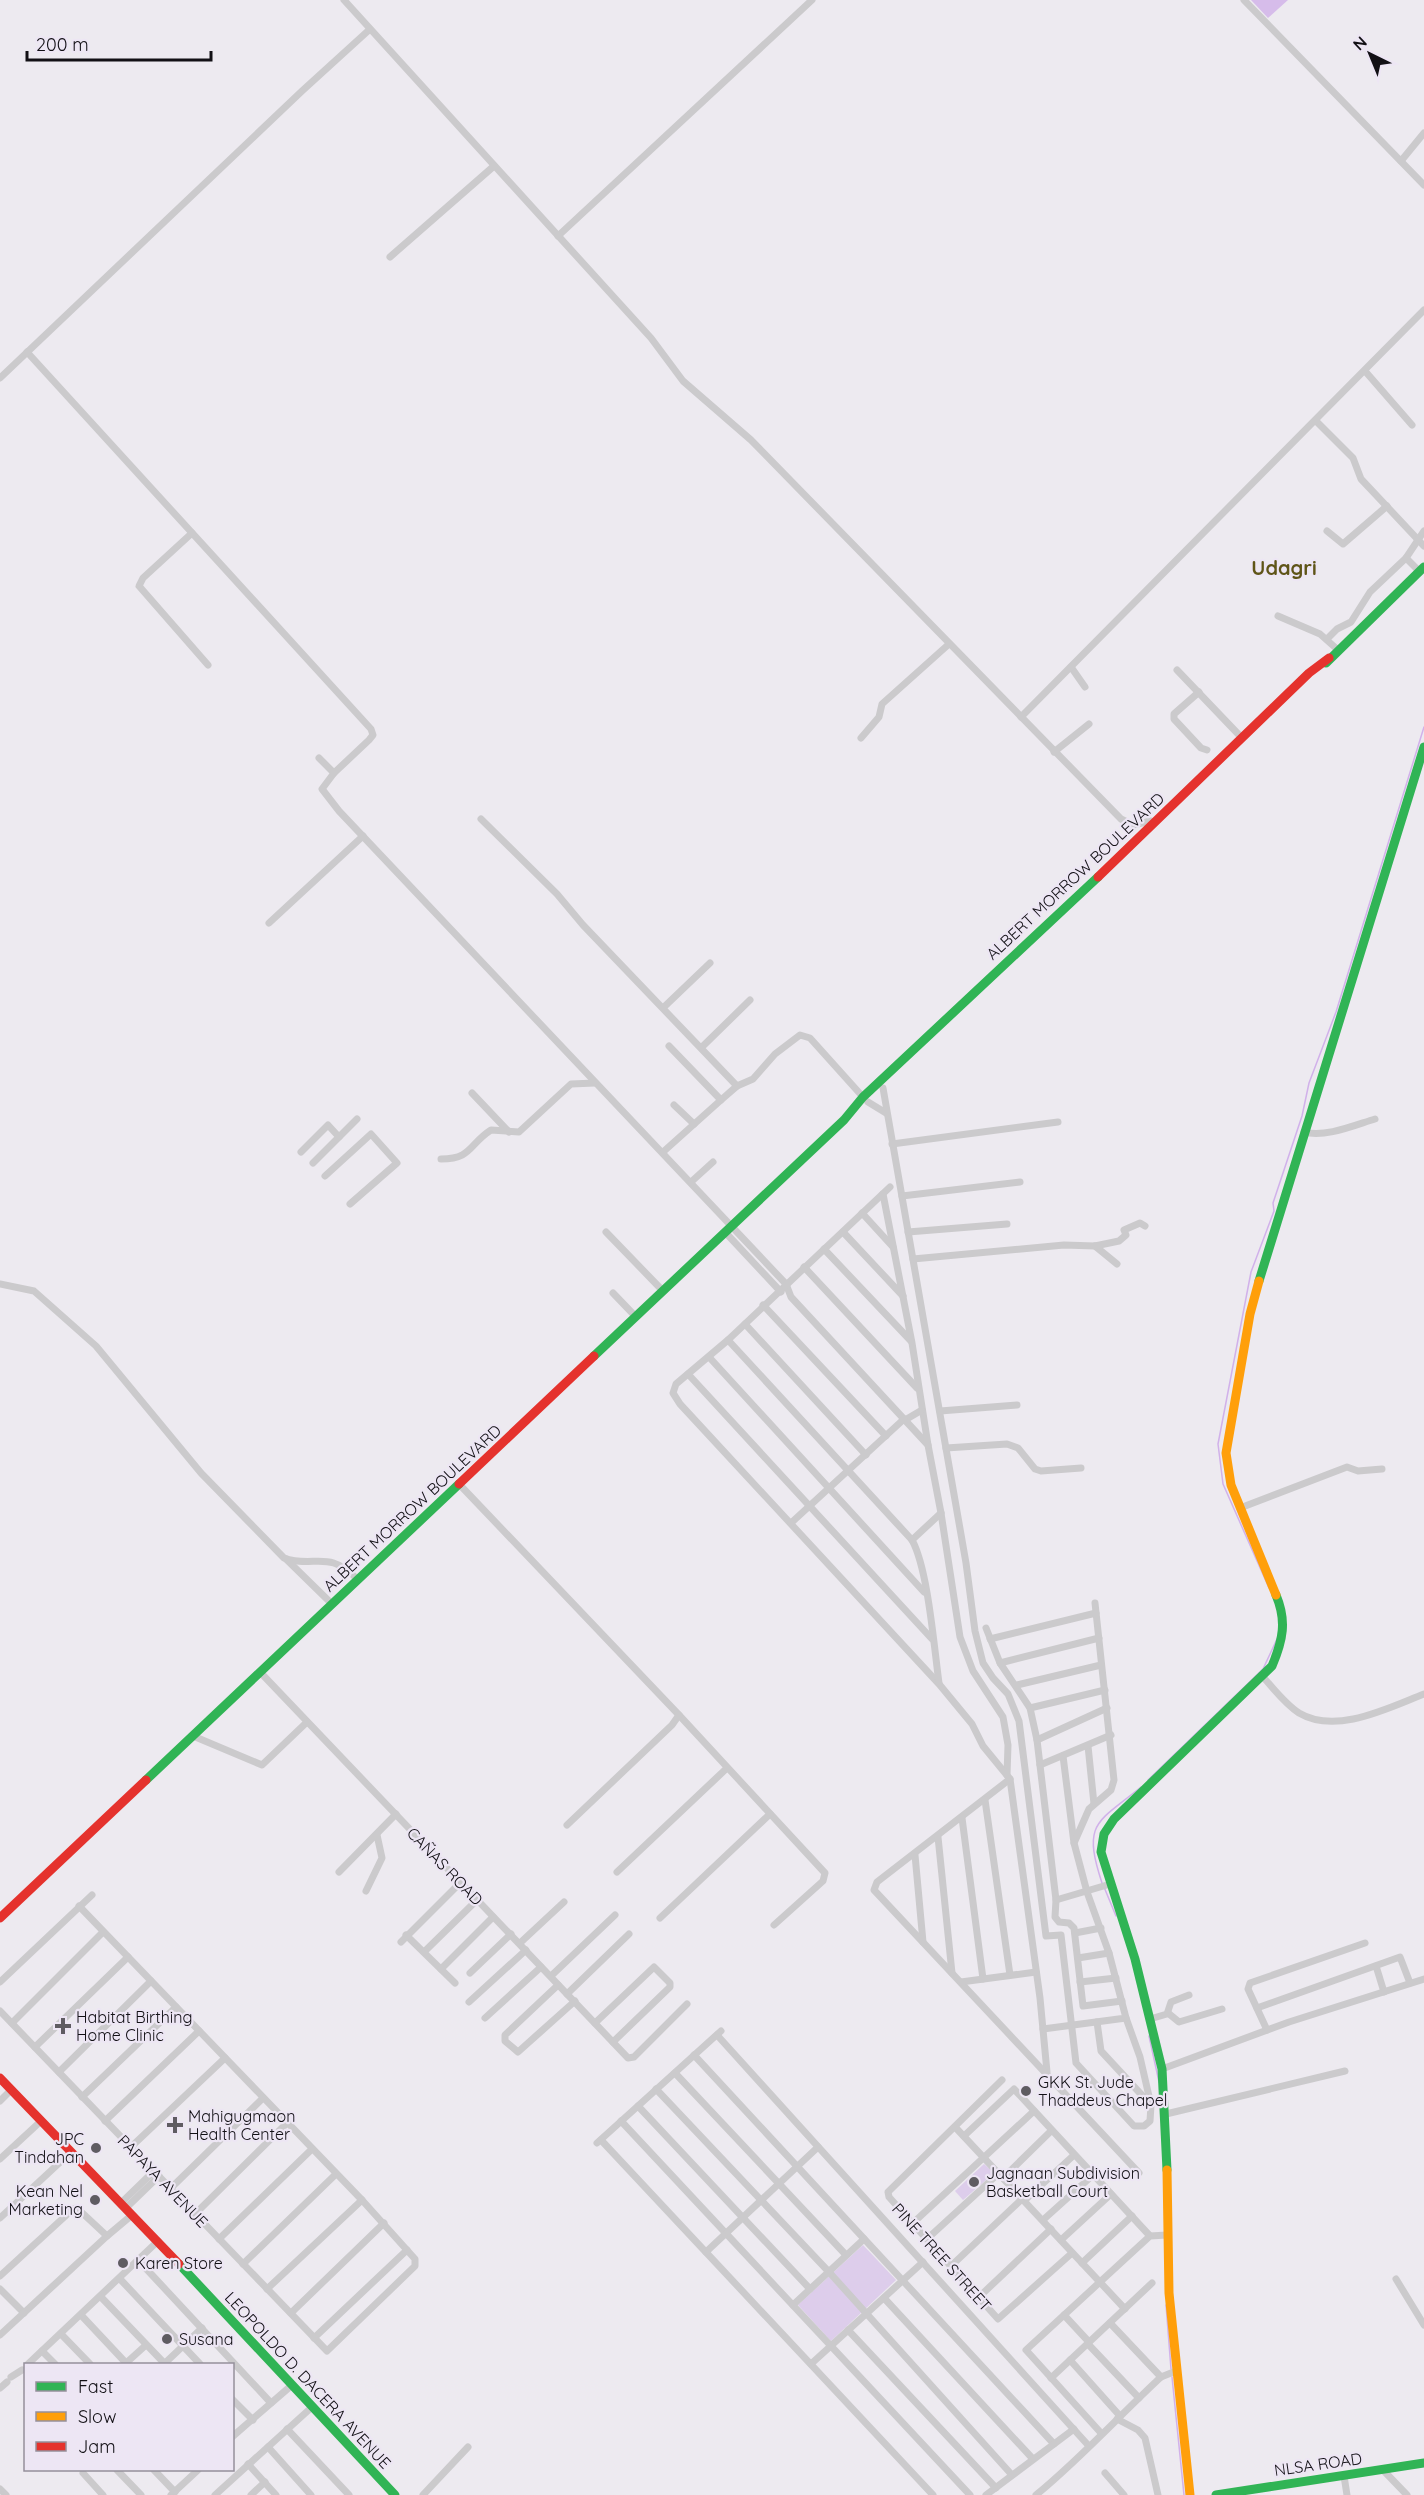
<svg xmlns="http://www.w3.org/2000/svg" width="1424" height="2495" font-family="Quicksand,sans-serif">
<rect width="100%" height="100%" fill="#edeaf0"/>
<g fill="#ddcdeb">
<polygon points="984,2164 994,2173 963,2200 955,2191"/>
<polygon points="863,2245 896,2280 831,2341 798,2305"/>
</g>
<polygon fill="#d6bcea" points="1251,0 1288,0 1268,18"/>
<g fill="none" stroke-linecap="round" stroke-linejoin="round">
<g stroke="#d1b1ea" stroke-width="1.5">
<polyline points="1269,1588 1223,1484 1218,1444 1251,1272 1274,1211 1273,1203 1302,1116 1309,1083 1336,1012 1424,727"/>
<polyline points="1148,1780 1263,1669 1277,1639"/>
<path d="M 1102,1883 C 1082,1822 1097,1823 1141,1787"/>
<polyline points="1104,1887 1116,1916"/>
<polyline points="1149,2036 1159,2082"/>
<polyline points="1166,2305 1171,2369"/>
<polyline points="1172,2377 1184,2495"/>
</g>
<g stroke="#cbcacc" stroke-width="7">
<polyline points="344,0 651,338 683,381 751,440 1121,819 1133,825 1151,821"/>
<polyline points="1244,0 1424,185"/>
<polyline points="1401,161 1424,133"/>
<polyline points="558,236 812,0"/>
<polyline points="390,257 494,166"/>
<polyline points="27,352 371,729 373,735 369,740 334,773"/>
<polyline points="1365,371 1412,425"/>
<polyline points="0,378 302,91 369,30"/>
<polyline points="1316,421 1353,458 1361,479 1424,546"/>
<polyline points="1327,531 1343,544 1387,506"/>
<polyline points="192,533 143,578 139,586 208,665"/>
<polyline points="1406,558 1424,531"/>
<polyline points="1278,616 1320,634 1338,650"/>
<polyline points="1327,639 1337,629 1351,622 1370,592 1406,558 1420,572"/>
<polyline points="1071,667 1085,687"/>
<polyline points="1177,670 1241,737"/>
<polyline points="1199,692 1174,714 1174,719 1201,748 1207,750"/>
<polyline points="1021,717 1424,310"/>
<polyline points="861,738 879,717 882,704 949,644"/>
<polyline points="1054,752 1089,724"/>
<polyline points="319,758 334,773 322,789 339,811 786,1284 791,1297 928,1445 941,1513 960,1637 973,1671 1003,1717 1008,1745 1007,1775"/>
<polyline points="481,819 557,894 583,925 737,1086"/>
<polyline points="269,923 363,836"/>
<polyline points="664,1007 710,963"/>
<polyline points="669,1046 721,1100"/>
<polyline points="702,1047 750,1000"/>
<polyline points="883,1088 966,1563 975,1631 983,1663 993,1678 1008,1694 1019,1721 1046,1936 1061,1935 1076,2063 1134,2126 1144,2126 1150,2121 1151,2105 1101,2051 1097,2022"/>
<polyline points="472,1093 509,1132"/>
<polyline points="868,1102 886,1113"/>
<polyline points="674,1105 694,1124"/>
<path d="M 1304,1132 C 1325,1138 1355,1125 1375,1119"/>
<polyline points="892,1144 1058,1122"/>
<polyline points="301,1152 328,1125 339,1137"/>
<polyline points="663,1152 721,1100 737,1086 753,1079 775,1054 800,1035 810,1038 863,1097"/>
<path d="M 441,1159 C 472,1159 469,1144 491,1130 L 519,1132 L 571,1084 L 595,1083"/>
<polyline points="313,1163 357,1119"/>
<polyline points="325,1176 371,1134 397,1163 350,1204"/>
<polyline points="691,1182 713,1162"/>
<polyline points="890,1187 728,1340 676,1384 673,1393 680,1404 939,1684 972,1724 983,1746 1010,1779 1040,1998 1047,2072"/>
<polyline points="883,1194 912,1343 928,1445"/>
<polyline points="902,1196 1020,1182"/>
<polyline points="862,1213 893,1247"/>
<polyline points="606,1232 663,1291"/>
<polyline points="725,1232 781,1292"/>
<polyline points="843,1232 903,1296"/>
<polyline points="908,1232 1007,1224"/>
<polyline points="1095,1246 1117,1264"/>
<polyline points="824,1249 911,1341"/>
<polyline points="913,1259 1064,1245 1095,1246 1119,1241 1126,1235 1124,1230 1140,1223 1145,1226"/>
<polyline points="804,1267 917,1388"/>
<path d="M 0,1284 L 34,1291 L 96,1346 L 201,1473 L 284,1558 C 314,1569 328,1548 358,1580"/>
<polyline points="613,1293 636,1317"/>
<polyline points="763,1305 886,1436"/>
<polyline points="745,1324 866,1455"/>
<path d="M 728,1340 L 912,1540 C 928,1569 934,1647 939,1683"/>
<polyline points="709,1357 924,1592"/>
<polyline points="688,1374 932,1639"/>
<polyline points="940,1411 1017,1405"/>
<polyline points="905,1420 922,1410"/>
<polyline points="946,1448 1007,1444 1018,1448 1035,1469 1041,1471 1081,1468"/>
<polyline points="459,1484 679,1715 825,1873 823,1881 774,1925"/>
<polyline points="1240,1508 1347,1467 1358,1471 1382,1469"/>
<polyline points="791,1523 904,1419"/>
<polyline points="912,1540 941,1513"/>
<polyline points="286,1559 332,1604"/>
<polyline points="986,1628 1000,1663 1030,1708 1037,1740 1056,1900 1055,1917 1059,1922 1069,1923 1074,1928 1083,2006 1122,2001"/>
<polyline points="990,1639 1096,1613"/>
<polyline points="1000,1663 1099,1638"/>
<polyline points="260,1672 628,2058 634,2057 687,2004"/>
<path d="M 1263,1677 C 1274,1689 1285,1704 1299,1713 C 1336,1735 1388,1708 1424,1694"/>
<polyline points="1017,1685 1101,1665"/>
<polyline points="1030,1708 1105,1690"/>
<polyline points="193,1736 262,1765 307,1722"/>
<polyline points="1037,1740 1107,1708"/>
<polyline points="1088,1746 1094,1804"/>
<polyline points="1063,1756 1074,1843"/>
<polyline points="1040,1765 1111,1735"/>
<polyline points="1010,1779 877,1882 874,1890 1139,2173"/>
<polyline points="985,1800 1010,1975"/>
<polyline points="962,1818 983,1979"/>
<polyline points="567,1825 672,1725 679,1715"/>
<polyline points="938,1837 952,1973"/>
<polyline points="915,1855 923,1942"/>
<polyline points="339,1872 396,1814"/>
<polyline points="617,1872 727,1768"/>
<polyline points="366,1891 382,1858 377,1835"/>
<polyline points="1056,1900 1107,1885"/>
<polyline points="660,1918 770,1814"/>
<polyline points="1075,1933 1101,1928"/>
<polyline points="406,1935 455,1983"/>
<polyline points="401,1942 460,1883"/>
<polyline points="520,1943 564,1902"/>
<polyline points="424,1952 477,1900"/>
<polyline points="1078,1958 1109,1953"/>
<polyline points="1376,1966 1384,1992"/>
<polyline points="441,1969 493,1917"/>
<polyline points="470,1973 511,1934"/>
<polyline points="551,1976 615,1915"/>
<polyline points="0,1982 92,1895"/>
<polyline points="961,1982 1036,1972"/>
<polyline points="1080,1982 1116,1978"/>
<polyline points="558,1985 505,2035 505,2041 518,2052 575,2001"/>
<polyline points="567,1994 629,1934"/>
<polyline points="469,2002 526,1950"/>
<polyline points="1257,2008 1400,1957 1410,1983"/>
<polyline points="0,2011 327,2351 415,2266 415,2259 362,2200 79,1906"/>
<polyline points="1168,2013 1179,2022 1222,2009"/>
<polyline points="485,2018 541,1967"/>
<polyline points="1126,2018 1140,2057 1151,2105"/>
<polyline points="1150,2019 1167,2014 1171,2002 1189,1995"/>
<polyline points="12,2023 103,1932"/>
<polyline points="595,2023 654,1967 670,1983 670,1987 613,2042"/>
<polyline points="1043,2029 1126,2018 1109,1953 1087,1892 1074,1843 1089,1809 1111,1790 1114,1780 1095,1603"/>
<polyline points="1267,2030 1248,1989 1250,1983 1365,1943"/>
<polyline points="717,2035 1088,2445"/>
<polyline points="35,2047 128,1957"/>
<polyline points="694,2055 1054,2444"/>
<polyline points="1162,2069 1289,2022 1424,1979"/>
<polyline points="59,2072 151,1981"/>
<polyline points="675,2073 846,2255"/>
<polyline points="1002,2080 888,2192 889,2197 998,2319 1072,2253"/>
<polyline points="656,2089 829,2272 1012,2475"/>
<polyline points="82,2097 176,2007"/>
<polyline points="0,2101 11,2090"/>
<polyline points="638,2106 810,2289"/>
<polyline points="1166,2114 1345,2071"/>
<polyline points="105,2121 199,2031"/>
<polyline points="621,2121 970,2495"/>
<polyline points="956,2128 1125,2309"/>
<polyline points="964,2136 1014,2089 1150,2236"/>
<polyline points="601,2140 933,2495"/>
<polyline points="597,2143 721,2031"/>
<polyline points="131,2147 225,2058"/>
<polyline points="0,2159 41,2121"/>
<polyline points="1004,2177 1051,2131"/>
<polyline points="171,2188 263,2098"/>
<polyline points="1025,2200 1074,2155"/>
<polyline points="121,2203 154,2171"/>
<polyline points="126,2208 159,2176"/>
<polyline points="195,2214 287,2123"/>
<polyline points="0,2218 70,2153"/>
<polyline points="1043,2220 1093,2175"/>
<polyline points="913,2223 1034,2111"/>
<polyline points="219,2239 312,2149"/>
<polyline points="927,2239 999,2173"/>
<polyline points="1061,2240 1111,2194"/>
<polyline points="706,2252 818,2147"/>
<polyline points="139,2261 271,2403"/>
<polyline points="1082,2263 1132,2216"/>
<polyline points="243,2264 336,2174"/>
<polyline points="951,2266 1023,2198"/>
<polyline points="0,2276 73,2209 77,2208 107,2236 132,2215"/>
<polyline points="120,2279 200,2364"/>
<polyline points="1396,2279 1424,2325"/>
<polyline points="0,2289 24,2313"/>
<polyline points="267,2289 362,2200"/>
<polyline points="101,2297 165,2364"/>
<polyline points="979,2297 1051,2229"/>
<polyline points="884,2298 1033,2459"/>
<polyline points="793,2305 864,2239"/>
<polyline points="291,2313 384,2223"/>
<polyline points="81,2315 126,2363"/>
<polyline points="1064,2315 1089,2342"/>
<polyline points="1110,2323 1161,2377"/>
<polyline points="848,2330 996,2488"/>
<polyline points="61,2334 90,2364"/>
<polyline points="0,2335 107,2236"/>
<polyline points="314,2338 407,2250"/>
<polyline points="1088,2344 1139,2398"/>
<polyline points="42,2351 55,2364"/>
<polyline points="1070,2360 1120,2416"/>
<polyline points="28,2364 158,2241"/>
<polyline points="125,2364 146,2345"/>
<polyline points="164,2364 202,2328"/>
<polyline points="811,2364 923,2262"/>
<polyline points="11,2377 22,2370"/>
<polyline points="1051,2378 1152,2283"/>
<polyline points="0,2388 7,2382"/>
<polyline points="232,2399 253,2420"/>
<polyline points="1117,2419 1138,2430 1145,2438 1158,2495"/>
<polyline points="287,2429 349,2495"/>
<polyline points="1101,2433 1026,2350 1150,2236 1167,2235"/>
<polyline points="232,2437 292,2385"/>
<polyline points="268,2447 311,2495"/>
<polyline points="248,2464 276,2495"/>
<polyline points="117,2470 141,2495"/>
<polyline points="154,2470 175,2492"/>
<polyline points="1383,2470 1407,2495"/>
<polyline points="83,2473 103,2495"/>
<polyline points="1105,2473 1124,2495"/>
<polyline points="1344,2476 1347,2495"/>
<polyline points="0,2489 6,2495"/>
<polyline points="171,2495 198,2470"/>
<polyline points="215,2495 312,2407"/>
<polyline points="251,2495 265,2482"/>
<polyline points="423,2495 468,2447"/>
<polyline points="986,2495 1074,2429"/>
<path d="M 1036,2495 C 1080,2459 1119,2416 1161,2377 L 1176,2371"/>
</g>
<g stroke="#30b455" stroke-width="9">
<polyline points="1326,663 1424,567"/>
<polyline points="1259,1281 1424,747"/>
<polyline points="594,1356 844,1120 863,1097 1098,877"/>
<polyline points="146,1780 459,1484"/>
<path d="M 1167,2170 L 1162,2069 L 1135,1959 L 1101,1852 L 1104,1834 L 1114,1819 L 1272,1666 C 1283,1640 1287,1621 1276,1595"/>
<polyline points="179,2264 395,2495"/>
<polyline points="1216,2495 1424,2463"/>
</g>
<g stroke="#ff9f0a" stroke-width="9">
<polyline points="1259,1281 1250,1314 1226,1453 1231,1485 1276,1595"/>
<polyline points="1167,2170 1169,2293 1190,2495"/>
</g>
<g stroke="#e5322d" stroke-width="9">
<polyline points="1098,877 1309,673 1329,658"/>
<polyline points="459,1484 594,1356"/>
<polyline points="0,1918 146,1780"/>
<polyline points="0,2078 179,2264"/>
</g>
</g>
<g fill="#5f5c62" stroke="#ede6f4" stroke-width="2">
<path d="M60 2017h6v6h6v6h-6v6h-6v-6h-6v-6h6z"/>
<circle cx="1026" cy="2091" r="6"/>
<path d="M172 2116h6v6h6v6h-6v6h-6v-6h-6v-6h6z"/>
<circle cx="96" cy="2148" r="6"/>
<circle cx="974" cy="2182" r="6"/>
<circle cx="95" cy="2200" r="6"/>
<circle cx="123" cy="2263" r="6"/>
<circle cx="167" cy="2339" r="6"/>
</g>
<g text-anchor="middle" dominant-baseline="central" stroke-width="4.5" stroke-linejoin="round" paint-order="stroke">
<g font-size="16" fill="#121015" stroke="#ede6f4">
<text transform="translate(1075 876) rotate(-43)">ALBERT MORROW BOULEVARD</text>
<text transform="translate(412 1508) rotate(-43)">ALBERT MORROW BOULEVARD</text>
<text transform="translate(445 1866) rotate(46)">CAÑAS ROAD</text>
<text transform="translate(163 2181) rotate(46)">PAPAYA AVENUE</text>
<text transform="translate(942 2257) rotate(48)">PINE TREE STREET</text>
<text transform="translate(308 2380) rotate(47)">LEOPOLDO D. DACERA AVENUE</text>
<text transform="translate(1318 2464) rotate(-8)">NLSA ROAD</text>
</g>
<g font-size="16" fill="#121015" stroke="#ede6f4" text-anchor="start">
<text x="76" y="2017">Habitat Birthing<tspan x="76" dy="18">Home Clinic</tspan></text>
<text x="1038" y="2082">GKK St. Jude<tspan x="1038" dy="18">Thaddeus Chapel</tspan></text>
<text x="188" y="2116">Mahigugmaon<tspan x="188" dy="18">Health Center</tspan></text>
<text x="84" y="2139" text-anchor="end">JPC<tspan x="84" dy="18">Tindahan</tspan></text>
<text x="986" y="2173">Jagnaan Subdivision<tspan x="986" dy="18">Basketball Court</tspan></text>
<text x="83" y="2191" text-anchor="end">Kean Nel<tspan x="83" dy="18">Marketing</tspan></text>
<text x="135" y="2263">Karen Store</text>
<text x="179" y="2339">Susana</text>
</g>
<g font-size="20" font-weight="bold" fill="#5f5518" stroke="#ede6f4">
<text x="1284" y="567">Udagri</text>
</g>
</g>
<rect x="24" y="2363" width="210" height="108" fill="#ede6f4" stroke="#95909b" stroke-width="1.5"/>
<rect x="36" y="2382" width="30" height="9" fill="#30b455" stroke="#95909b" stroke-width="1.5"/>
<text x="78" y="2393" font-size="18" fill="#121015">Fast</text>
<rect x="36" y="2412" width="30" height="9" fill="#ff9f0a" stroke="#95909b" stroke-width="1.5"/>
<text x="78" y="2423" font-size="18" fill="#121015">Slow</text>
<rect x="36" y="2442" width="30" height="9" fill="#e5322d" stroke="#95909b" stroke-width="1.5"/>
<text x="78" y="2453" font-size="18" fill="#121015">Jam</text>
<g transform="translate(1370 54) rotate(317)" stroke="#ede6f4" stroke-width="4.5" paint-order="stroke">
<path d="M0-4.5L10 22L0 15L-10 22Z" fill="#121015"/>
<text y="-9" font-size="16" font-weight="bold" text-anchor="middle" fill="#121015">N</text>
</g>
<path d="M27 51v9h184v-9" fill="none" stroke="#121015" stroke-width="3"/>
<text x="36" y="51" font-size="18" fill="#121015" stroke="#ede6f4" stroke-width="4.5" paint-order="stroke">200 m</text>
</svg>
